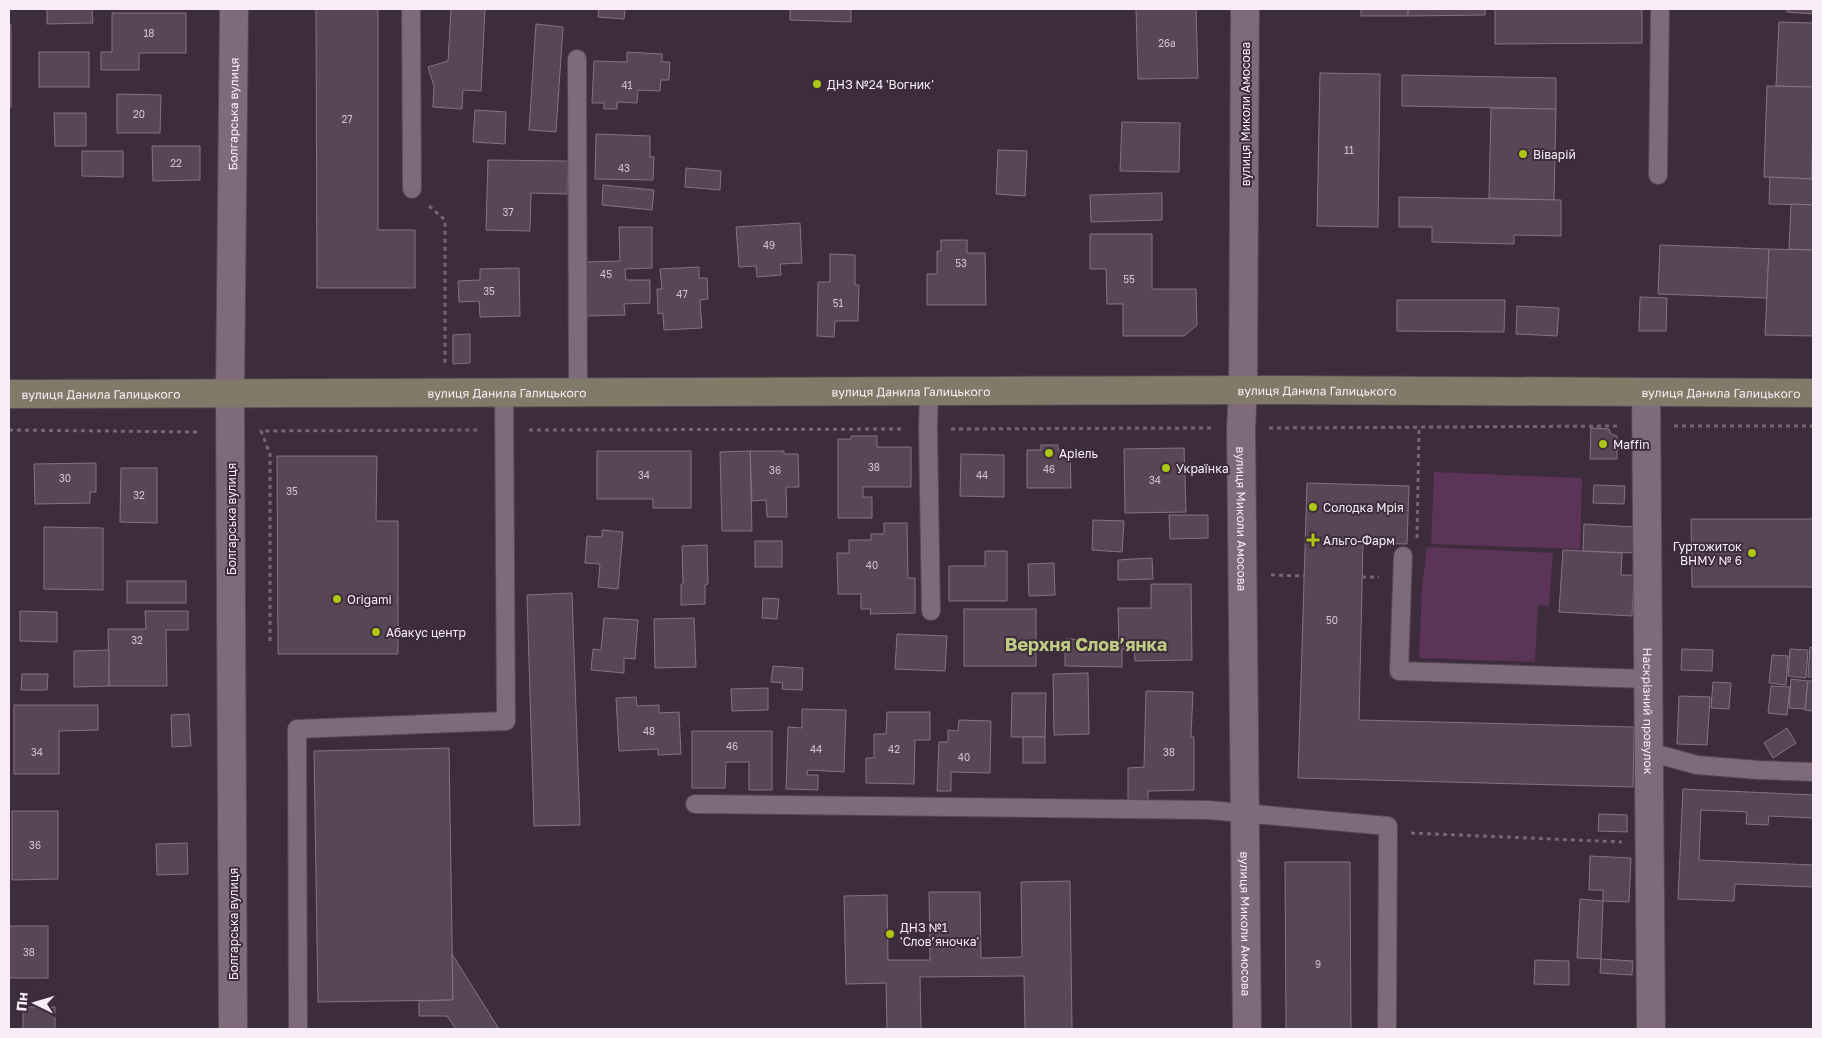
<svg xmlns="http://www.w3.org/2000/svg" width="1822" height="1038" font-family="'Golos Text',sans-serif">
<rect width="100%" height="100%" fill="#3d2c3b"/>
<g fill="#5b3458">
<polygon points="1434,472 1582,478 1580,549 1431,544"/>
<polygon points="1427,547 1553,553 1549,606 1538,605 1535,662 1419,658 1422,586"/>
</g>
<g fill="#584656" stroke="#857283">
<polygon points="47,9 92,9 93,23 47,24"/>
<polygon points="316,9 378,9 378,230 415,230 415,288 317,288"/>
<polygon points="451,9 485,9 481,91 463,90 462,109 433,107 434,86 428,67 448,61"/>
<polygon points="599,9 645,9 625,9 624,19 598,17"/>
<polygon points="790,9 851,9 851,22 790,20"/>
<polygon points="1136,9 1196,9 1198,78 1138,79"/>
<rect x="1361" y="9" width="47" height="7"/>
<polygon points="1408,9 1485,9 1485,15 1408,16"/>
<polygon points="1495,9 1642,9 1642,43 1495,44"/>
<polygon points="1787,9 1813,9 1813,14 1787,12"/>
<polygon points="112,13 186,13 186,53 139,53 139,70 101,70 101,52 112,52"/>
<polygon points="1779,22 1813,23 1813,87 1776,86"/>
<polygon points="536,24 563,27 556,132 529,130"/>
<rect x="9" y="25" width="2" height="82"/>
<rect x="39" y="52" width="50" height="35"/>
<polygon points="627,52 662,54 662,62 670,62 669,80 661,80 660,91 638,90 637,103 617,102 617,109 604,109 604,103 592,103 594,61 627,62"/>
<polygon points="1320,73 1380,74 1378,227 1317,226"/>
<polygon points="1402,75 1556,78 1556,109 1402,106"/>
<polygon points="1767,86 1813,87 1812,179 1764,177"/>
<polygon points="117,94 161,95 160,133 117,133"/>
<polygon points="1491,108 1556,109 1554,200 1489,198"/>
<polygon points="475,110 506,112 505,144 473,142"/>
<polygon points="54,113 86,113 86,146 55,146"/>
<polygon points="1122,122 1180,123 1179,172 1120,171"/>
<polygon points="596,134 650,136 650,157 654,157 653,180 595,179"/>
<polygon points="152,146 200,146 200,180 153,181"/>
<polygon points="998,150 1027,151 1025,196 996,194"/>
<polygon points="82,151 123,151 123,177 82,176"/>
<polygon points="488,160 568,161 567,194 531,193 530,231 486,230"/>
<polygon points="686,168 721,171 720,190 685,187"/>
<polygon points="1770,177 1813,179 1813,205 1769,204"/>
<polygon points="603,185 654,190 652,210 602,205"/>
<polygon points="1162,193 1162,220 1091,222 1090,195"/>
<polygon points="1399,197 1561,200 1561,236 1514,235 1514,244 1432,242 1432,227 1399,227"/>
<polygon points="1791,204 1813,205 1813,250 1789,249"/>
<polygon points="800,223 802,263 780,264 781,275 757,277 756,266 739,267 736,227"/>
<polygon points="619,227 652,227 652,268 625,269 626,280 650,280 650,303 624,304 625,315 587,316 586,262 620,261"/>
<polygon points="1090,234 1152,234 1152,289 1196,289 1197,325 1184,336 1123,336 1123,304 1107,304 1106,269 1090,269"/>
<polygon points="941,240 967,240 967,253 985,253 986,305 927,305 927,274 937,274 937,251 941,251"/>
<polygon points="1660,245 1769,249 1767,298 1658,294"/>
<polygon points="1769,249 1813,250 1813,336 1765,335"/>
<polygon points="830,254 855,255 855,285 859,285 858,321 835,321 834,337 817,336 818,282 830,282"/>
<polygon points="699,267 699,278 707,278 708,299 700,300 702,328 664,330 663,313 658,314 657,289 662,289 660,269"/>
<polygon points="519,268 520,316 480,317 479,301 459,302 458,281 480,280 480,269"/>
<polygon points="1640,297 1667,298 1666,331 1639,331"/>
<polygon points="1397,300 1505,300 1504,332 1397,331"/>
<polygon points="1517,306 1559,308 1557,336 1516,334"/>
<polygon points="470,334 470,363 453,364 453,335"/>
<polygon points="1591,428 1609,429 1611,434 1617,436 1617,459 1590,459"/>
<polygon points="851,436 877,436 877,447 911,447 911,487 863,487 863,497 872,497 872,518 838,518 838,439 851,439"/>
<polygon points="1041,445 1058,445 1058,450 1070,450 1071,488 1027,488 1027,450 1041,450"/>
<polygon points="1184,448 1186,512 1125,513 1124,449"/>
<polygon points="597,451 691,451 691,508 653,508 653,499 597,499"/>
<polygon points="750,451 784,451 784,454 798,454 799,487 786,487 787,517 767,517 766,500 752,501"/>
<polygon points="750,451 752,531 722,531 720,452"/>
<polygon points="961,454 1004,455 1004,497 960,496"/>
<polygon points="277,456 377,456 376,521 398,521 398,654 278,654"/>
<polygon points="96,463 96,492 90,492 90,503 35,504 34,464"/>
<polygon points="121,468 157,468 157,523 120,522"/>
<polygon points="1307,483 1409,486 1407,544 1363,543 1359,720 1634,727 1633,787 1298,778"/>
<polygon points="1594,485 1625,486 1624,504 1593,503"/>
<polygon points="1169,515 1208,515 1208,538 1170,539"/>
<polygon points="1691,519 1813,519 1813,587 1692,587"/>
<polygon points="1093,520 1124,521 1122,552 1092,550"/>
<polygon points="884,523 907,523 908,578 915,578 915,613 870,614 871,609 861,609 861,594 838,594 837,553 849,553 849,540 871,540 871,534 884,534"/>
<polygon points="1584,524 1635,527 1634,553 1583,551"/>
<polygon points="44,527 103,528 103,590 44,589"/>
<polygon points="602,530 623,532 618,589 598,587 600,564 585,563 587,536 602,537"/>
<rect x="755" y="541" width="27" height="26"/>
<polygon points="707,545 708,584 705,585 705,604 681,605 681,584 683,584 682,546"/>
<polygon points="1563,550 1622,553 1621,575 1634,575 1632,616 1559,612"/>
<polygon points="985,551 1007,551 1007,601 949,601 949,566 985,566"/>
<polygon points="1152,558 1153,579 1118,580 1118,560"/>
<polygon points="1054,563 1055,595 1029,596 1028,564"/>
<rect x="127" y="581" width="59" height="22"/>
<polygon points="1151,584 1191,584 1192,660 1135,661 1134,649 1119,649 1118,608 1151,608"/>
<polygon points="572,593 580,825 534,826 527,595"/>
<polygon points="763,598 779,599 777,619 762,618"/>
<rect x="964" y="609" width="72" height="57"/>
<polygon points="20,611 57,612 57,642 20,641"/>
<polygon points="145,611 188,611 188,630 166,630 167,686 109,686 108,629 146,629"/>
<polygon points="604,618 638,620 635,659 624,658 624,673 591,670 593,649 601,650"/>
<polygon points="694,618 696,667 655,668 654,619"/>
<polygon points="897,634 947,636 945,671 895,669"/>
<polygon points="1065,639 1089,640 1089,649 1122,650 1122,667 1065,666"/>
<polygon points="1810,647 1813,648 1813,677 1808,677"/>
<polygon points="1682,649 1713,650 1712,671 1681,670"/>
<polygon points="1790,649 1808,650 1806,678 1788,676"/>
<polygon points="109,650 109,686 74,687 74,651"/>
<polygon points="1772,655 1788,656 1786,685 1769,683"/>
<polygon points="773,666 803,668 802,690 782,689 783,683 771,682"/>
<polygon points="1088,673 1089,734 1054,735 1053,674"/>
<polygon points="22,674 48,674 47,690 21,690"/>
<polygon points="1791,679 1808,681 1805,709 1789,708"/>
<polygon points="1808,681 1813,681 1813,711 1805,710"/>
<polygon points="1713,682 1731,683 1729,709 1711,708"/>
<polygon points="1771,686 1790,687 1787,715 1768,713"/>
<polygon points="768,688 768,710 732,711 731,689"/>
<polygon points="1146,691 1193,692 1191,737 1194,737 1194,790 1148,791 1148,802 1128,803 1128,768 1144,767"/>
<polygon points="1012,693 1046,693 1045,737 1011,737"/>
<polygon points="1679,696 1710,697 1707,745 1677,744"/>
<polygon points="636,697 637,706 659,705 659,713 679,712 681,754 658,755 658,749 619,751 616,698"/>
<polygon points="14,705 98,705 98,730 59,731 59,774 14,774"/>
<polygon points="802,709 846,710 844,772 808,770 807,775 818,775 818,790 786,789 788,727 802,728"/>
<polygon points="887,712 930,712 930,740 915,740 914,784 866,783 866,758 874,758 874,734 886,734"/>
<polygon points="189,714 191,746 172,747 171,715"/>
<polygon points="959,720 991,721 990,773 951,772 951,791 937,791 939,742 948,742 948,730 958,731"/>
<polygon points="1787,728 1796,743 1773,758 1764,743"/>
<polygon points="692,731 772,731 772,790 749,790 749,762 726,762 725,788 692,788"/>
<rect x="1023" y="737" width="22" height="26"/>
<polygon points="449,748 453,1000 318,1002 314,751"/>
<polygon points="1683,789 1813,795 1813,818 1769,816 1768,825 1746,824 1747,812 1701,810 1699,860 1813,865 1813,887 1735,884 1734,901 1678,899"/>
<polygon points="12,811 58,811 58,879 12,880"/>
<polygon points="1599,814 1627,815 1627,832 1598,831"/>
<polygon points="187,843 188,874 157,875 156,844"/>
<polygon points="1590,856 1631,858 1629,902 1603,901 1603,890 1589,890"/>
<polygon points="1285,862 1350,862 1351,1029 1286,1029"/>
<polygon points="1070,881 1072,1029 1025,1029 1024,976 920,977 921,1029 887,1029 886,983 846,984 844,896 887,895 888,960 930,960 929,892 980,892 981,958 1022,957 1021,882"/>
<polygon points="1580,899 1603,901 1601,959 1577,958"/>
<rect x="9" y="926" width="39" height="52"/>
<polygon points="452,954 499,1029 456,1029 447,1016 419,1016 419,1001 453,1000"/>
<polygon points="1601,959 1633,961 1632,975 1600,973"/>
<polygon points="1535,960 1569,961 1569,985 1534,984"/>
<rect x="23" y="1007" width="32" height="22"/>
</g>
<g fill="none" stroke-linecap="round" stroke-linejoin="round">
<g stroke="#564855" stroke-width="20">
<g id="lane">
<polyline points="411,9 412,189"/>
<polyline points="577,59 578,392"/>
<polyline points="1658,175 1660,9"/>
<polyline points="929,391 928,429 931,611"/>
<polyline points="1403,556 1399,671 1648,679"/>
<polyline points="1649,752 1697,765 1758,770 1813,772"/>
<polyline points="695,804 1209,810 1388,826 1387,1029"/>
<polyline points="298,1029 297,729 506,721 504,392"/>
</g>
</g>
<g stroke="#564855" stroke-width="30">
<g id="street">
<path id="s1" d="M 1245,9 L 1243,390 L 1241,428 L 1247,1029"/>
<path id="s2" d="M 1646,392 L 1651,1029"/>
<path id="s3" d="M 233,1029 L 230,393 L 234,9"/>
</g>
</g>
<g stroke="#564855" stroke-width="30">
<g id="secondary">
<path id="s4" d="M 9,394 L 1282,390 L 1813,393"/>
</g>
</g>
<g stroke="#756673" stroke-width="3" stroke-dasharray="4 4" stroke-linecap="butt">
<polyline points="429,206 445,220 445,365"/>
<polyline points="1674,426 1813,426"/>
<polyline points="1269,428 1618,426"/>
<polyline points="951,429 1213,428"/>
<polyline points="9,430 199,432"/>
<polyline points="529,430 905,429"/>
<polyline points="1417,538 1419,427"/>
<polyline points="1271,575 1304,576"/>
<polyline points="1362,577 1379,577"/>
<polyline points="270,641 270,454 261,431 480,430"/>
<polyline points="1411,833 1622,842"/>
</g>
<use href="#lane" stroke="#7e6a7b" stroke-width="18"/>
<use href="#street" stroke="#7e6a7b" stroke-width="28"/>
<use href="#secondary" stroke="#827a68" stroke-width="28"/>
</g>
<g fill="#acc613" stroke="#3d2c3b" stroke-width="2">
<circle cx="817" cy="84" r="5"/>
<circle cx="1523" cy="154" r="5"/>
<circle cx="1603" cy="444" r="5"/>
<circle cx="1049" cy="453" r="5"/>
<circle cx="1166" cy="468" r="5"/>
<circle cx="1313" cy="507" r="5"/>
<path d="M1310.5 532.5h5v5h5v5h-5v5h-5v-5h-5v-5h5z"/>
<circle cx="1752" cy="553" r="5"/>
<circle cx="337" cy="599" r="5"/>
<circle cx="376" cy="632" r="5"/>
<circle cx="890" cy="934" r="5"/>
</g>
<g text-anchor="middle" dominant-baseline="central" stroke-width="4" stroke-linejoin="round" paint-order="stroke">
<g font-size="10" fill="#d0c3ce">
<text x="149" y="33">18</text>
<text x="1167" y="43">26а</text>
<text x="627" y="85">41</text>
<text x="139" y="114">20</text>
<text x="347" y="119">27</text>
<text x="1349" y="150">11</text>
<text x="176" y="163">22</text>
<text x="624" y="168">43</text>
<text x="508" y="212">37</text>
<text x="769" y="245">49</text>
<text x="961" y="263">53</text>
<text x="606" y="274">45</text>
<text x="1129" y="279">55</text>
<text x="489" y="291">35</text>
<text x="682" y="294">47</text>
<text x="838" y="303">51</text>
<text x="874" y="467">38</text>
<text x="1049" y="469">46</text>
<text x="775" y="470">36</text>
<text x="644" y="475">34</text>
<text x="982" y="475">44</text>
<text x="65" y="478">30</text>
<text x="1155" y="480">34</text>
<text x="292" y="491">35</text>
<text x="139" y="495">32</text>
<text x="872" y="565">40</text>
<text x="1332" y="620">50</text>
<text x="137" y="640">32</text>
<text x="649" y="731">48</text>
<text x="732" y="746">46</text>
<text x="816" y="749">44</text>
<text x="894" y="749">42</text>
<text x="37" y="752">34</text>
<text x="1169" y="752">38</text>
<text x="964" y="757">40</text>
<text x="35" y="845">36</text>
<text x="29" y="952">38</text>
<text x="1318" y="964">9</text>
</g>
<g font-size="12" fill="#f8edf6" stroke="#3d2c3b" text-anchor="start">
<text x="827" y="84">ДНЗ №24 'Вогник'</text>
<text x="1533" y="154">Віварій</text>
<text x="1613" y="444">Maffin</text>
<text x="1059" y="453">Аріель</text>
<text x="1176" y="468">Українка</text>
<text x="1323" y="507">Солодка Мрія</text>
<text x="1323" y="540">Альго-Фарм</text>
<text x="1742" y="546" text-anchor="end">Гуртожиток<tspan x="1742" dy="14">ВНМУ № 6</tspan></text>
<text x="347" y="599">Origami</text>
<text x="386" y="632">Абакус центр</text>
<text x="900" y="927">ДНЗ №1<tspan x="900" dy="14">'Слов’яночка'</tspan></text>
</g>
<g font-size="12" fill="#f8edf6" stroke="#3d2c3b">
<text stroke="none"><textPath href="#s3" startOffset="915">Болгарська вулиця</textPath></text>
<text transform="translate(1245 114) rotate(-90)">вулиця Миколи Амосова</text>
<text stroke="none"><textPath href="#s4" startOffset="1308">вулиця Данила Галицького</textPath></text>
<text stroke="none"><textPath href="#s4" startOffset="902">вулиця Данила Галицького</textPath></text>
<text stroke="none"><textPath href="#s4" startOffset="498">вулиця Данила Галицького</textPath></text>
<text stroke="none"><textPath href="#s4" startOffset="1712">вулиця Данила Галицького</textPath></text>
<text stroke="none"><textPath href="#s4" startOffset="92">вулиця Данила Галицького</textPath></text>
<text transform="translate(231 519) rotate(-90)">Болгарська вулиця</text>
<text stroke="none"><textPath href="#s1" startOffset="510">вулиця Миколи Амосова</textPath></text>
<text stroke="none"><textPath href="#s2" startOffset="319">Наскрізний провулок</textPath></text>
<text transform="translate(233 924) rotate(-90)">Болгарська вулиця</text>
<text stroke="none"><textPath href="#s1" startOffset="915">вулиця Миколи Амосова</textPath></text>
</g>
<g font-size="18" font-weight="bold" fill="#bdce83" stroke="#3d2c3b">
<text x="1086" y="644">Верхня Слов’янка</text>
</g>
</g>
<rect width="1822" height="1038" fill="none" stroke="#f8edf6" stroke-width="20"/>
<g transform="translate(35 1003) rotate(275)" stroke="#3d2c3b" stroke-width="4" paint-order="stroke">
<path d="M0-4L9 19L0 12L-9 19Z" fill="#f8edf6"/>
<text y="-8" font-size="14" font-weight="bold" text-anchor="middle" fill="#f8edf6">Пн</text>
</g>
</svg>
